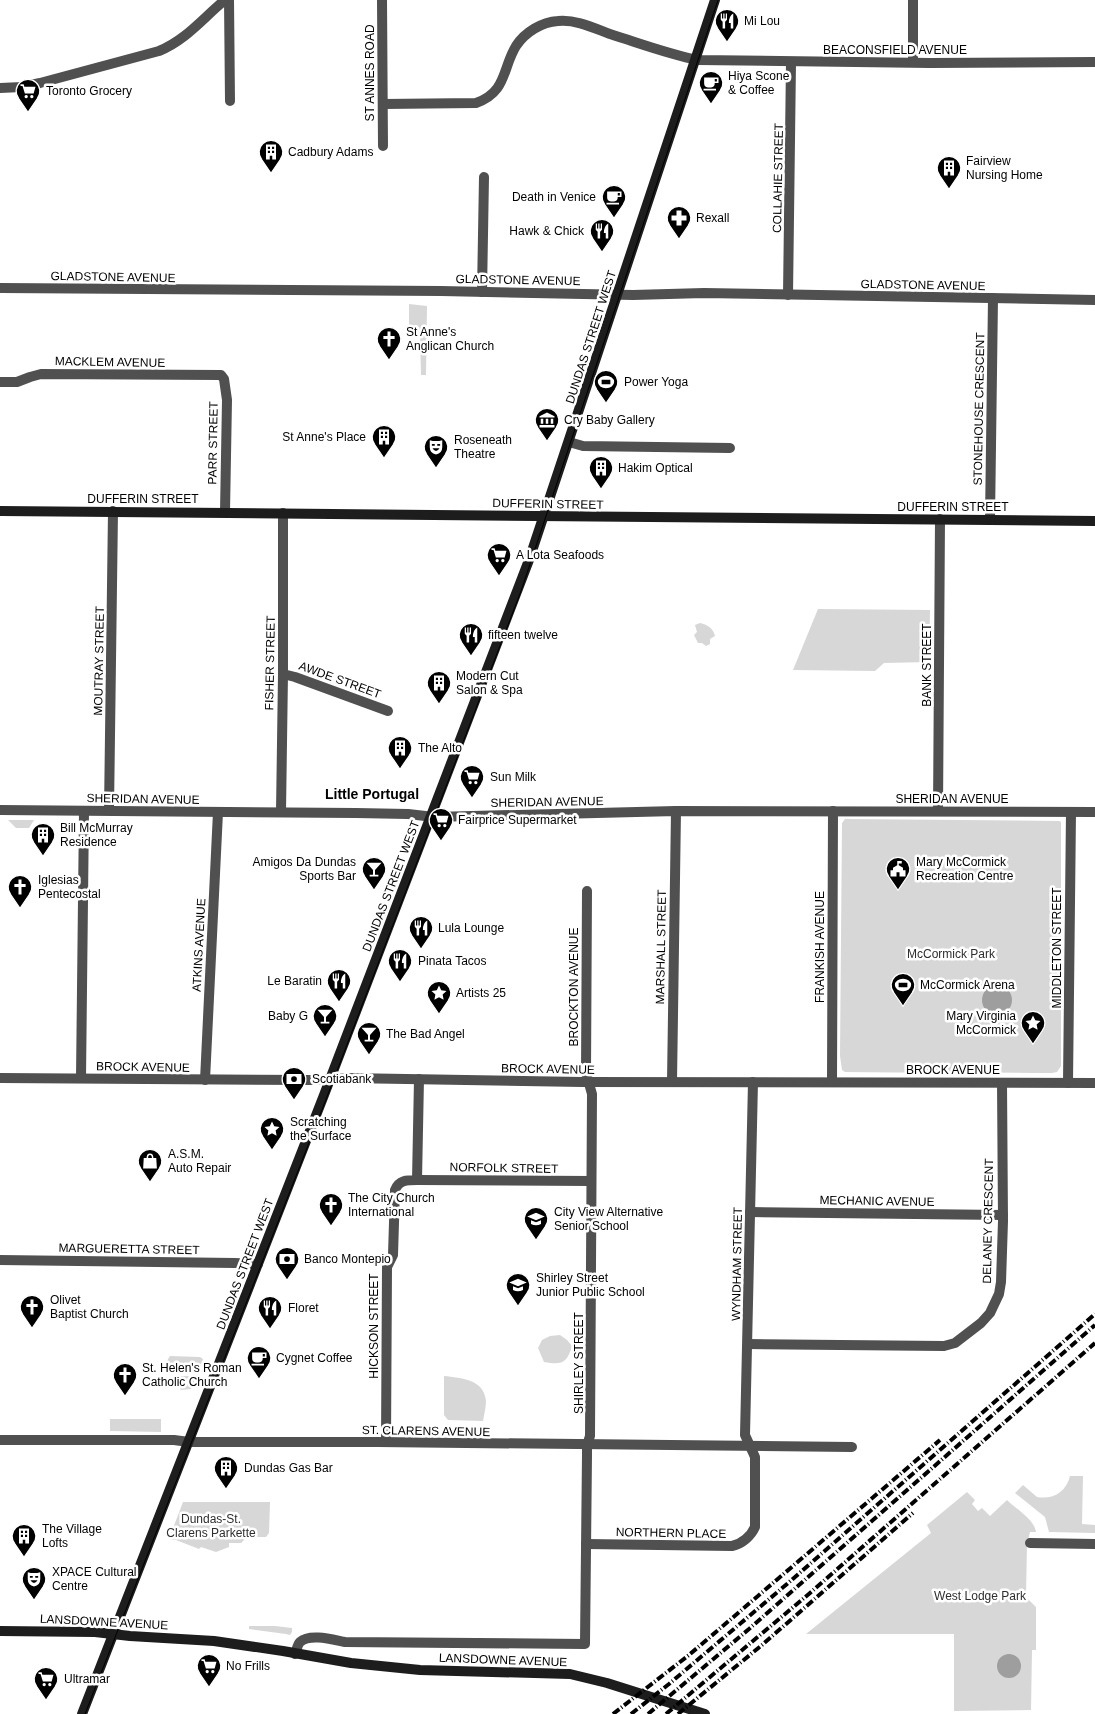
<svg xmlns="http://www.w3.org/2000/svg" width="1095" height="1714" font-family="Arial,sans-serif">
<rect width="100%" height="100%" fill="#fff"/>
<g fill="#d7d7d7">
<polygon points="409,304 427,306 426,375 421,375 420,333 417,329 409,325"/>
<polygon points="818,609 930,610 929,662 884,663 875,671 793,670"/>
<path d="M 700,623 C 708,625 713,628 715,636 L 710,639 L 710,644 L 706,646 L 702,643 L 698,643 L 694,635 L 697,632 L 695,625 Z"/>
<path d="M 845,819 L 1059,821 L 1061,822 L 1061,1066 L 1057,1072 L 1052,1073 C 983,1072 914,1073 845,1072 L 842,1070 L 840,1056 L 842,823 Z"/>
<polygon points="8,820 34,820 29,828 16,828"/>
<path d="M 560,1335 L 567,1340 L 572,1346 C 567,1364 561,1365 544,1362 L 538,1348 L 542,1340 L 550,1336 Z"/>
<path d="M 170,1356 L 200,1357 L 203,1359 L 199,1371 L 169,1371 C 166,1366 166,1361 170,1356 Z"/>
<path d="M 181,1376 L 195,1376 L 196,1378 L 191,1389 L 181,1390 C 178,1385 178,1380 181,1376 Z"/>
<path d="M 444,1376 C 461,1378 484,1379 486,1401 C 486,1407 484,1415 483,1421 L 448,1420 L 444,1415 Z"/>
<polygon points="110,1419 161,1419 161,1432 110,1431"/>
<path d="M 1070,1476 L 1083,1476 L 1082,1524 L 1095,1525 L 1095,1533 L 1049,1532 L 1045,1517 L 1015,1493 L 1023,1485 L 1037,1497 C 1053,1500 1066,1492 1070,1476 Z"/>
<path d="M 967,1492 L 975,1500 L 972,1504 L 978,1511 L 982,1508 L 990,1516 L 1007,1500 C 1017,1510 1034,1519 1036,1532 L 1030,1532 L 1027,1544 L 1026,1597 L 1036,1607 L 1036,1650 L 1032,1650 L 1031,1710 L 954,1711 L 954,1634 L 806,1634 L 931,1533 L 927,1525 Z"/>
<polygon points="183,1502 270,1502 269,1533 266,1537 247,1537 241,1543 229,1543 229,1547 216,1552 201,1547 199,1549 176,1540 169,1539"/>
<polygon points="249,1626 275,1626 292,1628 292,1632 290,1635 286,1634 249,1629"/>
</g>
<g fill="#9e9e9e">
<circle cx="997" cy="1000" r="15"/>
<circle cx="1009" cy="1666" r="12"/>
</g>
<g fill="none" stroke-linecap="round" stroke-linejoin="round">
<g stroke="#505050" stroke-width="10">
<polyline points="229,0 230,101"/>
<polyline points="382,0 383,146"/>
<polyline points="913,62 913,0"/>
<path d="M 0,88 L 22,87 L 40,83 L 159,51 C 186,40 203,18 225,0"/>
<path d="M 383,104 L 476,103 C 507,92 502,69 516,46 C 525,32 542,22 558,21 C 575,19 594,28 610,34 C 639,43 668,54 698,60 L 930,63 L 1095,62"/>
<polyline points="0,288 441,291 633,295 704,293 1095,300"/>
<polyline points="482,292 484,177"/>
<polyline points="788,295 791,62"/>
<polyline points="0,382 17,382 30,377 41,374 221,375 224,379 227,400 225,512"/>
<polyline points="569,442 583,446 730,448"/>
<polyline points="990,520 993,298"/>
<polyline points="283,674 295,677 388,711"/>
<polyline points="0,810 356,813 408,814 434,817 676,811 1095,812"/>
<polyline points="109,810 113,511"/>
<polyline points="938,811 940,519"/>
<polyline points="281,812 283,674 283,513"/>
<polyline points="0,1078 312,1080 347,1078 582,1082 1095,1083"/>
<polyline points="81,1078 84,811"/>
<polyline points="205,1080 218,812"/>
<polyline points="672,1082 676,811"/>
<polyline points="832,1082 833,811"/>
<polyline points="1068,1083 1071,812"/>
<polyline points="417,1180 591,1181"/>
<polyline points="750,1212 1003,1215"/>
<polyline points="0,1260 235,1263 258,1264"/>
<polyline points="748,1344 944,1346 955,1343 981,1323 990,1313 999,1294 1001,1282 1003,1221 1002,1083"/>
<polyline points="0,1440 174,1440 189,1442 378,1442 852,1447"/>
<path d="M 386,1442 L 387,1267 L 393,1255 L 395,1190 C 399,1180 407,1180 417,1180 L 419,1079"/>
<polyline points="1030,1543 1095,1544"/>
<path d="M 586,1544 L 732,1546 C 742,1544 751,1536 755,1527 L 755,1457 L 745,1435 L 753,1082"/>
<path d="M 295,1654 C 297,1650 297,1645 300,1642 C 310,1633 334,1640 345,1642 L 585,1644 L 587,1455 L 587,1445 L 590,1436 L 592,1094 L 586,1073 L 587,891"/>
</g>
<g stroke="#1d1d1d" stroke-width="10">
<polyline points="0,511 1095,521"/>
<polyline points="0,1631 95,1632 130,1636 214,1641 283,1651 351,1663 420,1670 570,1674 607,1683 705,1714"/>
<polyline points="82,1714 324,1095 529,560 715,0"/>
</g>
<polyline stroke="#000" stroke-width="1" points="85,1714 325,1102 521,591 718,0"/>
<g stroke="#000" stroke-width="4" stroke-dasharray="8 2.5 1 2.5" stroke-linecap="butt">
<polyline points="613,1714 689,1655 940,1440"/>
<polyline points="631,1714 669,1684 787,1584 1095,1314"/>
<polyline points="648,1714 749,1629 1095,1325"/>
<polyline points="666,1714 810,1593 1095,1343"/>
<polyline points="678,1714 762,1645 913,1513"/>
</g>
</g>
<defs>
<g id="restaurant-pin" transform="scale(1.25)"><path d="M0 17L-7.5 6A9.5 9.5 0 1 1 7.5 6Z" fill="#000" stroke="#fff"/><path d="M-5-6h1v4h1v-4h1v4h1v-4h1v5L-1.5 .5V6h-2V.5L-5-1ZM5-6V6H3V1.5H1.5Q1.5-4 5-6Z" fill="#fff"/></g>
<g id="cafe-pin" transform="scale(1.25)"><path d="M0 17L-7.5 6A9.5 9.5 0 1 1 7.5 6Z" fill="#000" stroke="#fff"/><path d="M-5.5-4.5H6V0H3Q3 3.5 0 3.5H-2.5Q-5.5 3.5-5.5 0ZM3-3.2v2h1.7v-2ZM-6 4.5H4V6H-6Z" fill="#fff"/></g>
<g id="supermarket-pin" transform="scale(1.25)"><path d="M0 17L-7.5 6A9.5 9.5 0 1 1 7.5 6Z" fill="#000" stroke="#fff"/><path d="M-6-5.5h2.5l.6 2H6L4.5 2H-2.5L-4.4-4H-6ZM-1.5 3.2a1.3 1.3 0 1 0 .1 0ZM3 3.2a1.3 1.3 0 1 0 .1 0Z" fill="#fff"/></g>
<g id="building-pin" transform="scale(1.25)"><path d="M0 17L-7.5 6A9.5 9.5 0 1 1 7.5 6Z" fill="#000" stroke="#fff"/><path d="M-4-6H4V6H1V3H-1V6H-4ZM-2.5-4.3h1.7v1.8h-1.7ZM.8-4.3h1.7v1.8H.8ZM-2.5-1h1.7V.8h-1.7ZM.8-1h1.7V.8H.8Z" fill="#fff"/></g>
<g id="pharmacy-pin" transform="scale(1.25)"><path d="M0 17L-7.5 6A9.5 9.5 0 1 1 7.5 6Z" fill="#000" stroke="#fff"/><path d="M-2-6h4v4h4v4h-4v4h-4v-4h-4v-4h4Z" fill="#fff"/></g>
<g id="church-pin" transform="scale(1.25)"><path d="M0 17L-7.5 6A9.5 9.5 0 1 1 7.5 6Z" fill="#000" stroke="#fff"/><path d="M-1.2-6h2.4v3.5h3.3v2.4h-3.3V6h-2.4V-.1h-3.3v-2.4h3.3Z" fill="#fff"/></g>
<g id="stadium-pin" transform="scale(1.25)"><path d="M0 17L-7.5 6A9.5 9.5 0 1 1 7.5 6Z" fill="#000" stroke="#fff"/><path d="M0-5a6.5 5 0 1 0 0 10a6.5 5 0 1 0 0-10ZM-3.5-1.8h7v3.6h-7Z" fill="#fff"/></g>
<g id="museum-pin" transform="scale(1.25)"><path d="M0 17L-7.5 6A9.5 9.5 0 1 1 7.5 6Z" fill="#000" stroke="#fff"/><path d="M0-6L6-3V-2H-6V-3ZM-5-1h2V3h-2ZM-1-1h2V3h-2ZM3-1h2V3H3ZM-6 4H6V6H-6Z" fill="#fff"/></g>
<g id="theatre-pin" transform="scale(1.25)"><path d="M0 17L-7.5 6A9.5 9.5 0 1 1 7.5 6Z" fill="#000" stroke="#fff"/><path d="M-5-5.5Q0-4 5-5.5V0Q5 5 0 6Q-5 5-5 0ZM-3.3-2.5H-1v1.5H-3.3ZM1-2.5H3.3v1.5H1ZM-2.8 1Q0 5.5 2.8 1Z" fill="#fff"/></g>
<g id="bar-pin" transform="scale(1.25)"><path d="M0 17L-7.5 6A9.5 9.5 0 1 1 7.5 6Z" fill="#000" stroke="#fff"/><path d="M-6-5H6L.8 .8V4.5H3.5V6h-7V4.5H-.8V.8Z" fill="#fff"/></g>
<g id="civic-pin" transform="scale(1.25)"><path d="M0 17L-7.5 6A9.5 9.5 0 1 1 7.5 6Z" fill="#000" stroke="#fff"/><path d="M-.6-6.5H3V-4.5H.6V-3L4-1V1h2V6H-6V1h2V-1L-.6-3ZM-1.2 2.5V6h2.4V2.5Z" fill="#fff"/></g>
<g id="sight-pin" transform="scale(1.25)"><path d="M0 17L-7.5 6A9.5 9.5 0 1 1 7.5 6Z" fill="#000" stroke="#fff"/><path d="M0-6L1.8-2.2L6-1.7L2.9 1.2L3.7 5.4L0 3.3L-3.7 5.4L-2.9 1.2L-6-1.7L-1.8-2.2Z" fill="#fff"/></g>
<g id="bank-pin" transform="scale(1.25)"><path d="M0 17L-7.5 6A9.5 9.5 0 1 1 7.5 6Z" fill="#000" stroke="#fff"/><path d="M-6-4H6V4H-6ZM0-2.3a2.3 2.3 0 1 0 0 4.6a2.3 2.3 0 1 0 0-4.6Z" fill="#fff"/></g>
<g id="shop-pin" transform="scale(1.25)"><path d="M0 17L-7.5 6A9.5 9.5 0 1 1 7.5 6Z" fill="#000" stroke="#fff"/><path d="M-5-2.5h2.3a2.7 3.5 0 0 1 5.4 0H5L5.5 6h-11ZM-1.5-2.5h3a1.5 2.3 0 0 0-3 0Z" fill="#fff"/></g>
<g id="school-pin" transform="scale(1.25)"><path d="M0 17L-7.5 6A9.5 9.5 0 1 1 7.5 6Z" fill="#000" stroke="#fff"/><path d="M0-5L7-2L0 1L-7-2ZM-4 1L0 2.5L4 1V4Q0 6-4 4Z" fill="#fff"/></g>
</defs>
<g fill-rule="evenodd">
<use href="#restaurant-pin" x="727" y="21"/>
<use href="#cafe-pin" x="711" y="83"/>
<use href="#supermarket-pin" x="28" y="91"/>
<use href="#building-pin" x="271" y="152"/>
<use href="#building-pin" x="949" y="168"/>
<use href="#cafe-pin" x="614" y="197"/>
<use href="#pharmacy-pin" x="679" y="218"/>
<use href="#restaurant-pin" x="602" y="231"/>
<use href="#church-pin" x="389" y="339"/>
<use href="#stadium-pin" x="606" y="382"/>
<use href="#museum-pin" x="547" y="420"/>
<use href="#building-pin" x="384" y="437"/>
<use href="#theatre-pin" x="436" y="447"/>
<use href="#building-pin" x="601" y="468"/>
<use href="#supermarket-pin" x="499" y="555"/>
<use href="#restaurant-pin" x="471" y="635"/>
<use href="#building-pin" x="439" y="683"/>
<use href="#building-pin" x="400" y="748"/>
<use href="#supermarket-pin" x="472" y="777"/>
<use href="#supermarket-pin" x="441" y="820"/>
<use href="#building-pin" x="43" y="835"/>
<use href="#bar-pin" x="374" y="869"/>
<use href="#civic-pin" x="898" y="869"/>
<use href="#church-pin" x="20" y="887"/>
<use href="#restaurant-pin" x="421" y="928"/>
<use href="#restaurant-pin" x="400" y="961"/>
<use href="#restaurant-pin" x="339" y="981"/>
<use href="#stadium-pin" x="903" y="985"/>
<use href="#sight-pin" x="439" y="993"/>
<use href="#bar-pin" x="325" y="1016"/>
<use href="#sight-pin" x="1033" y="1023"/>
<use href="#bar-pin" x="369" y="1034"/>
<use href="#bank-pin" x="294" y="1079"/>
<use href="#sight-pin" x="272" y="1129"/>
<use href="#shop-pin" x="150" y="1161"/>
<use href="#church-pin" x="331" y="1205"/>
<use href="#school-pin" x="536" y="1219"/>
<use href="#bank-pin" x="287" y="1259"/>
<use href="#school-pin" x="518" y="1285"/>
<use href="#church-pin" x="32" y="1307"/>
<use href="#restaurant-pin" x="270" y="1308"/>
<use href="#cafe-pin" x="259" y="1358"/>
<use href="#church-pin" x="125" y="1375"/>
<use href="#building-pin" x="226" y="1468"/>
<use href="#building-pin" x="24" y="1536"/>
<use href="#theatre-pin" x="34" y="1579"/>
<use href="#supermarket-pin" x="209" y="1666"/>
<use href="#supermarket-pin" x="46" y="1679"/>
</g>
<g text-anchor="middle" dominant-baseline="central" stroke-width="5" stroke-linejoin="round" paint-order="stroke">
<g font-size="12" fill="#000" stroke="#fff" text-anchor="start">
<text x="744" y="21">Mi Lou</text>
<text x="728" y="76">Hiya Scone<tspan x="728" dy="14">&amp; Coffee</tspan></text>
<text x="46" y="91">Toronto Grocery</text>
<text x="288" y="152">Cadbury Adams</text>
<text x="966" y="161">Fairview<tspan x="966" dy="14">Nursing Home</tspan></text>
<text x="596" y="197" text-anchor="end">Death in Venice</text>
<text x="696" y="218">Rexall</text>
<text x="584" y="231" text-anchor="end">Hawk &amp; Chick</text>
<text x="406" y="332">St Anne's<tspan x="406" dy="14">Anglican Church</tspan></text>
<text x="624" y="382">Power Yoga</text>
<text x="564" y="420">Cry Baby Gallery</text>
<text x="366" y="437" text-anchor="end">St Anne's Place</text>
<text x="454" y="440">Roseneath<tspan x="454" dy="14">Theatre</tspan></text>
<text x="618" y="468">Hakim Optical</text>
<text x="516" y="555">A Lota Seafoods</text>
<text x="488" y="635">fifteen twelve</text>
<text x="456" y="676">Modern Cut<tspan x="456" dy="14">Salon &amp; Spa</tspan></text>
<text x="418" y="748">The Alto</text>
<text x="490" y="777">Sun Milk</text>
<text x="458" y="820">Fairprice Supermarket</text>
<text x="60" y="828">Bill McMurray<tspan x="60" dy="14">Residence</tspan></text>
<text x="356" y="862" text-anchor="end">Amigos Da Dundas<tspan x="356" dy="14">Sports Bar</tspan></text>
<text x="916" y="862">Mary McCormick<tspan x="916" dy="14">Recreation Centre</tspan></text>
<text x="38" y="880">Iglesias<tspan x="38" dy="14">Pentecostal</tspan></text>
<text x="438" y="928">Lula Lounge</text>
<text x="418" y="961">Pinata Tacos</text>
<text x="322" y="981" text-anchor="end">Le Baratin</text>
<text x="920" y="985">McCormick Arena</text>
<text x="456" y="993">Artists 25</text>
<text x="308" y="1016" text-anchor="end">Baby G</text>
<text x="1016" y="1016" text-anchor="end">Mary Virginia<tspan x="1016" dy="14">McCormick</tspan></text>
<text x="386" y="1034">The Bad Angel</text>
<text x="312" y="1079">Scotiabank</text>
<text x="290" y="1122">Scratching<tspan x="290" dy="14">the Surface</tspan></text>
<text x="168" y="1154">A.S.M.<tspan x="168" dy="14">Auto Repair</tspan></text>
<text x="348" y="1198">The City Church<tspan x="348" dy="14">International</tspan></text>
<text x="554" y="1212">City View Alternative<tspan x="554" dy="14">Senior School</tspan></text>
<text x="304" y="1259">Banco Montepio</text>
<text x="536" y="1278">Shirley Street<tspan x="536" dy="14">Junior Public School</tspan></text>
<text x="50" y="1300">Olivet<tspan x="50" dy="14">Baptist Church</tspan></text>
<text x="288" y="1308">Floret</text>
<text x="276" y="1358">Cygnet Coffee</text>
<text x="142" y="1368">St. Helen's Roman<tspan x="142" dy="14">Catholic Church</tspan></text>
<text x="244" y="1468">Dundas Gas Bar</text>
<text x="42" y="1529">The Village<tspan x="42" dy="14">Lofts</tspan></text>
<text x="52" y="1572">XPACE Cultural<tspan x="52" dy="14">Centre</tspan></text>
<text x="226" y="1666">No Frills</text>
<text x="64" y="1679">Ultramar</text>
</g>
<g font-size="12" fill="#000" stroke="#fff">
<text x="895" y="50">BEACONSFIELD AVENUE</text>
<text transform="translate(370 73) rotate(-90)">ST ANNES ROAD</text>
<text transform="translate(778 178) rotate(-89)">COLLAHIE STREET</text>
<text transform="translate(113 277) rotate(1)">GLADSTONE AVENUE</text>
<text transform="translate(518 280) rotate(1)">GLADSTONE AVENUE</text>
<text transform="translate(923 285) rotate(1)">GLADSTONE AVENUE</text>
<text transform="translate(591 337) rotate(-72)">DUNDAS STREET WEST</text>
<text transform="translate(110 362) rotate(1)">MACKLEM AVENUE</text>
<text transform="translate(979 409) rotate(-89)">STONEHOUSE CRESCENT</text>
<text transform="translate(213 443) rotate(-89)">PARR STREET</text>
<text x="143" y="499">DUFFERIN STREET</text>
<text transform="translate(548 504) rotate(1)">DUFFERIN STREET</text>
<text x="953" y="507">DUFFERIN STREET</text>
<text transform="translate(99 661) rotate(-89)">MOUTRAY STREET</text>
<text transform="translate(270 663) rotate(-89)">FISHER STREET</text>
<text transform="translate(927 665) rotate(-90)">BANK STREET</text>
<text transform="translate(340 680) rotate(20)">AWDE STREET</text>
<text transform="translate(143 799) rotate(1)">SHERIDAN AVENUE</text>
<text x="952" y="799">SHERIDAN AVENUE</text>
<text transform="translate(547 802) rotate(-1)">SHERIDAN AVENUE</text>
<text transform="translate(391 886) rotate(-69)">DUNDAS STREET WEST</text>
<text transform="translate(199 945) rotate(-87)">ATKINS AVENUE</text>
<text transform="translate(661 947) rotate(-89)">MARSHALL STREET</text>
<text transform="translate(820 947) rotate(-90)">FRANKISH AVENUE</text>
<text transform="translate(1057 948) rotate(-90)">MIDDLETON STREET</text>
<text transform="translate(574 987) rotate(-90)">BROCKTON AVENUE</text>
<text transform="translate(143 1067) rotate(1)">BROCK AVENUE</text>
<text transform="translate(548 1069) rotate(1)">BROCK AVENUE</text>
<text x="953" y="1070">BROCK AVENUE</text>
<text transform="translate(504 1168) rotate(1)">NORFOLK STREET</text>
<text transform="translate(877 1201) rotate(1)">MECHANIC AVENUE</text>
<text transform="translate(988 1221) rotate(-89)">DELANEY CRESCENT</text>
<text transform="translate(129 1249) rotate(1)">MARGUERETTA STREET</text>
<text transform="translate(245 1264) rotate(-69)">DUNDAS STREET WEST</text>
<text transform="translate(737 1264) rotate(-89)">WYNDHAM STREET</text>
<text transform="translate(374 1326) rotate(-90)">HICKSON STREET</text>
<text transform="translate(579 1363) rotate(-90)">SHIRLEY STREET</text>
<text transform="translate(426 1431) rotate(1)">ST. CLARENS AVENUE</text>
<text transform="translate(671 1533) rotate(1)">NORTHERN PLACE</text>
<text transform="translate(104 1622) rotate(3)">LANSDOWNE AVENUE</text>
<text transform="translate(503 1660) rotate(2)">LANSDOWNE AVENUE</text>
</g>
<g font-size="12" fill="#2e2e2e" stroke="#fff">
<text x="951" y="954">McCormick Park</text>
<text x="211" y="1519">Dundas-St.<tspan x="211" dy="14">Clarens Parkette</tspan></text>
<text x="980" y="1596">West Lodge Park</text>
</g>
<g font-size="14" font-weight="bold" fill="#000" stroke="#fff">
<text x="372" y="794">Little Portugal</text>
</g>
</g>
</svg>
